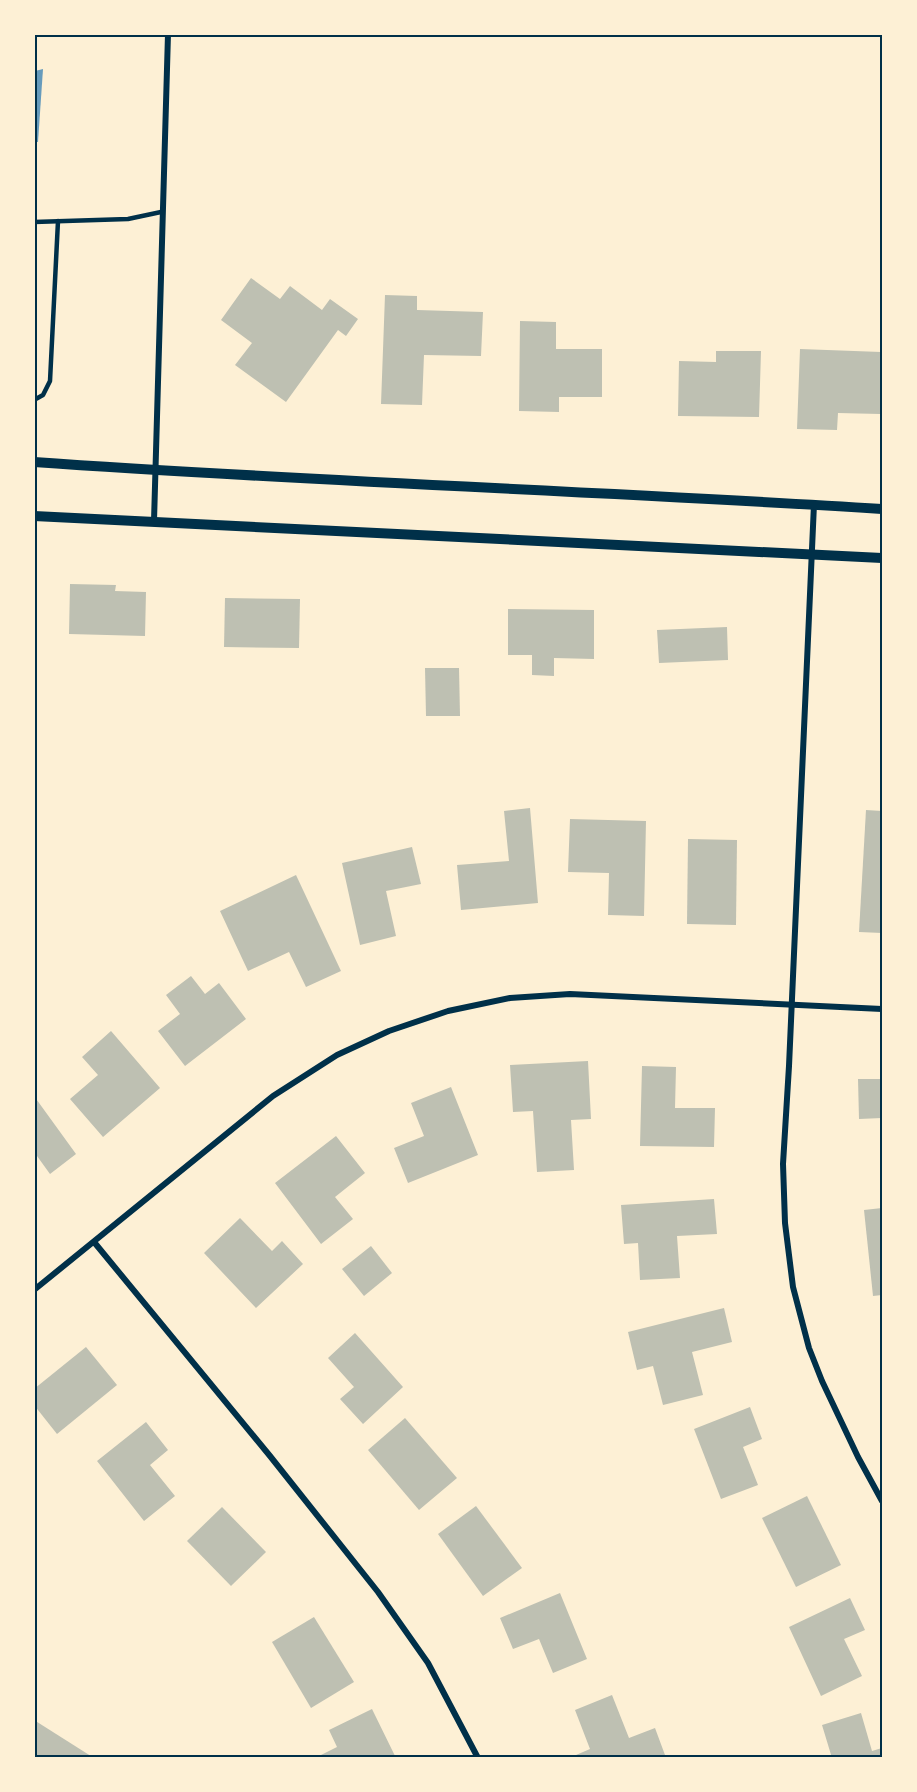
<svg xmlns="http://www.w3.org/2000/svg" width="917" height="1792" font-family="Roboto,sans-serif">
<rect width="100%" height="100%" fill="#fdf0d5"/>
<polygon fill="#669bbc" points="43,69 38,142 35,142 35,71"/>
<g fill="#bec0b2">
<polygon points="251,278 280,299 290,286 322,310 330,299 358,319 346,336 338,330 286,402 235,365 252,343 221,320"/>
<polygon points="385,295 417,296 417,310 483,312 481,356 424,355 422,405 381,404"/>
<polygon points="520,321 556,322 556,349 602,349 602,397 559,397 559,412 519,411"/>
<polygon points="800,349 881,352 880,414 838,413 837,430 797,429"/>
<polygon points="716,351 761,351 759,417 678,416 679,361 716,362"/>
<polygon points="70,584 116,585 115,591 146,592 145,636 69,634"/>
<polygon points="225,598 300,599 299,648 224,647"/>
<polygon points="508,609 594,610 594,659 554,658 554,676 532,675 532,655 508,655"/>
<polygon points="727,627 728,660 659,663 657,630"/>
<polygon points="425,668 459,668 460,716 426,716"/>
<polygon points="530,808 538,903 461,910 457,865 509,861 504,811"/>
<polygon points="866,810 882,811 882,933 859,932"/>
<polygon points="570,819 646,821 644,916 608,915 609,873 568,872"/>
<polygon points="688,839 737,840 736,925 687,924"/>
<polygon points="412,847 421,884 386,891 396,936 360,945 342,863"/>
<polygon points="296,875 341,971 306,987 289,952 248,971 220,911"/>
<polygon points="191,976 205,994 219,983 246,1019 185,1066 158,1031 180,1014 166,995"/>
<polygon points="111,1031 160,1088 103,1137 70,1099 98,1075 82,1057"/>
<polygon points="588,1061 591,1119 571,1120 574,1170 537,1172 533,1111 513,1112 510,1065"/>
<polygon points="642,1066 676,1067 675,1108 715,1108 714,1147 640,1146"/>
<polygon points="858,1079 882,1079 882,1118 859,1119"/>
<polygon points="451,1087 478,1155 408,1183 394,1148 424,1136 411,1103"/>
<polygon points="34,1096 76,1154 50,1174 37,1156 34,1158"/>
<polygon points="336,1136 365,1173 335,1197 353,1219 321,1244 275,1183"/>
<polygon points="714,1199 717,1234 677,1236 680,1278 640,1280 638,1243 624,1244 621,1205"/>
<polygon points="882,1208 882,1295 873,1296 864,1210"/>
<polygon points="240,1218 272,1251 282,1241 303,1264 256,1308 204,1253"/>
<polygon points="371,1246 392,1273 364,1296 342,1269"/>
<polygon points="724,1308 732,1342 692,1352 703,1395 663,1405 653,1366 637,1370 628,1332"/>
<polygon points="355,1333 403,1387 363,1424 340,1399 354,1387 328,1358"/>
<polygon points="86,1347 117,1385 57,1434 34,1405 34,1389"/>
<polygon points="750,1407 762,1439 743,1447 758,1485 721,1499 694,1429"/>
<polygon points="405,1418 457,1478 419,1510 368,1450"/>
<polygon points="146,1422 168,1450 150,1465 175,1496 144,1521 97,1461"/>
<polygon points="807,1496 841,1565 796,1587 762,1518"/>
<polygon points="476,1506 522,1568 483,1596 438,1534"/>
<polygon points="222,1507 266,1552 231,1586 187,1541"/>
<polygon points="560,1593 587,1659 553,1673 539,1639 513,1649 500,1618"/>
<polygon points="850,1598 865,1630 844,1639 862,1676 821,1696 789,1627"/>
<polygon points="314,1617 354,1682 311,1708 272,1642"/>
<polygon points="612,1695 629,1738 655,1728 665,1755 658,1758 569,1758 590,1749 575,1710"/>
<polygon points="372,1709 396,1758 322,1758 321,1755 337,1747 329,1730"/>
<polygon points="861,1713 872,1751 882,1748 882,1758 832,1758 822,1725"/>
<polygon points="34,1720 94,1758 34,1758"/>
</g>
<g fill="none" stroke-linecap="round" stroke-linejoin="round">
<g stroke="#003049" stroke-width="4.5">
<polyline points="34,222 128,219 161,212"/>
<polyline points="34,400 43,395 50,381 58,221"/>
</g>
<g stroke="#003049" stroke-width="6">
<polyline points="814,504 789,1066 783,1164 785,1223 793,1287 809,1348 822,1381 858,1457 882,1501"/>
<polyline points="154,521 168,34"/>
<polyline points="94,1242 270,1456 378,1592 428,1663 478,1758"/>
<polyline points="34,1290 273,1096 337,1055 389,1031 448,1011 510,998 570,994 882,1009"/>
</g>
<g stroke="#003049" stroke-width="10">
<path d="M 34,462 C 317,482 600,491 882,509"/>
<polyline points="34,516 882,558"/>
</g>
</g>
<rect width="917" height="1792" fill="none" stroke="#fdf0d5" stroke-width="72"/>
<rect x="36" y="36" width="845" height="1720" fill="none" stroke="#003049" stroke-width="2"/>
</svg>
